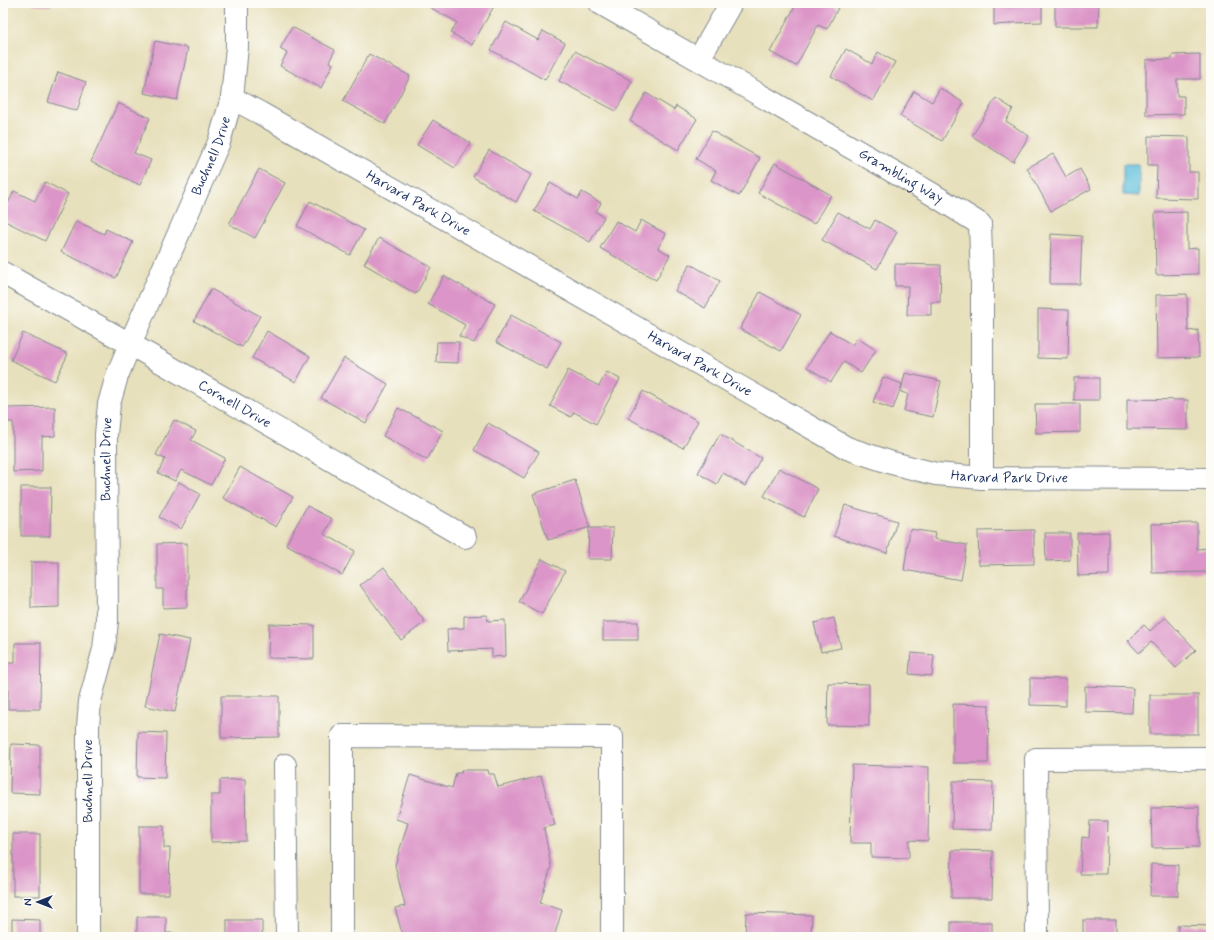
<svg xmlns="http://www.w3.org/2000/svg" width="1214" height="940" font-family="Mynerve,sans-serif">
<rect width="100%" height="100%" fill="#fdfcf7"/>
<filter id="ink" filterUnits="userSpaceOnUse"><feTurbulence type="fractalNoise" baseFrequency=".025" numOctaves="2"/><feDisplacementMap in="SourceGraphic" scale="8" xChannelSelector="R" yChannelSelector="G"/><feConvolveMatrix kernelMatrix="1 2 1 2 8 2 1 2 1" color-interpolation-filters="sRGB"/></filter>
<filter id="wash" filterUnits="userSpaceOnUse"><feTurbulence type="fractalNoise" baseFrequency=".012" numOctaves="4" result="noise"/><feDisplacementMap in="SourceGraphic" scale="16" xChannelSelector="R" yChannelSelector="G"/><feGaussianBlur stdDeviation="0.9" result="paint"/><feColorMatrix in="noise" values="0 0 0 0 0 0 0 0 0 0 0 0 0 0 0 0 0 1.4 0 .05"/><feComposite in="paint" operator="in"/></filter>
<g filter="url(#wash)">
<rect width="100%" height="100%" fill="#e7e0bc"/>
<polygon fill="#5ec0dc" stroke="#3c789d" points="1123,164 1139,164 1139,196 1123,195"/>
<g id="blocks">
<g fill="#dc95c8">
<polygon points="32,3 51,3 51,6 32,5"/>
<polygon points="432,3 489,3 494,6 472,45 451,33 457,22 429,7"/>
<polygon points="797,3 828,3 838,8 827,29 818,25 796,66 770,52"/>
<polygon points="994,3 1042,3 1042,22 1010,23 1010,24 994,25"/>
<polygon points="1055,3 1099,3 1098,27 1055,27"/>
<polygon points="506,22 538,40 543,31 565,43 545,80 491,50"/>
<polygon points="292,27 335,50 329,62 333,64 321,88 280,66 287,53 280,49"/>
<polygon points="155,41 188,48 177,100 144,93"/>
<polygon points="846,49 872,64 878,52 895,62 873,101 831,76"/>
<polygon points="575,51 632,81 616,111 559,81"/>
<polygon points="369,54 410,76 385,124 343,101"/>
<polygon points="1200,54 1200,79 1177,79 1177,96 1184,96 1184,114 1146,115 1146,60 1172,59 1172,55"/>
<polygon points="58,72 86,82 77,111 48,102"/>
<polygon points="940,88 964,103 942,141 900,116 914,91 932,102"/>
<polygon points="646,93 674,110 676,106 697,119 678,150 630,121"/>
<polygon points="996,98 1013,109 1006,121 1029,136 1013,162 972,136"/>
<polygon points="118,103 150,118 134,153 151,160 140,185 91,162"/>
<polygon points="433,120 471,143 455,168 417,145"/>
<polygon points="712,131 760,158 739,196 711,180 716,171 696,159"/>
<polygon points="1148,136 1189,137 1189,172 1198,172 1198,199 1156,198 1157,165 1148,165"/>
<polygon points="489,150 531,175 516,202 473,177"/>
<polygon points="1053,154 1066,177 1080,169 1091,189 1051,211 1027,168"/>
<polygon points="775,163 831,195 814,224 758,193"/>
<polygon points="259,169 285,183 255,238 229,224"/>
<polygon points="45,182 68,194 45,241 3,220 3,214 14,191 35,201"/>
<polygon points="550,183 578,199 582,192 601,203 596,212 604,217 590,242 534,211"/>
<polygon points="310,201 364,230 350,255 297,226"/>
<polygon points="838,212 870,229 875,220 897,232 877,269 822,240"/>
<polygon points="1187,212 1187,249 1198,248 1198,274 1156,275 1155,213"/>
<polygon points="641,220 666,234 658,248 670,255 656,280 600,248 616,221 635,232"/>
<polygon points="76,221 104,234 106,229 133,242 116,278 61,252"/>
<polygon points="1051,234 1082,236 1080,284 1050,284"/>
<polygon points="379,238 431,267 416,294 364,264"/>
<polygon points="690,264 720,281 705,308 675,291"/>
<polygon points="895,264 941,265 940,302 931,302 931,315 907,315 908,286 895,286"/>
<polygon points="444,276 495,304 474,343 459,336 465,325 428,304"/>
<polygon points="211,289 260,316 242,347 194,321"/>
<polygon points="760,292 801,315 781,351 740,329"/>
<polygon points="1187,294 1188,331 1198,330 1199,357 1157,358 1156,295"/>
<polygon points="1038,309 1069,310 1068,359 1038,358"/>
<polygon points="511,315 561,342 547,369 496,342"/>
<polygon points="267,331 310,356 296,382 252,358"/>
<polygon points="830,331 852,345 857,338 876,350 861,373 844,362 831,382 807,367"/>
<polygon points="23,333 68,354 55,381 11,360"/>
<polygon points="437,342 459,342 458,363 436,362"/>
<polygon points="344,358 388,384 366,423 321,398"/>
<polygon points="568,370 599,386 607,372 620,379 596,424 574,412 571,417 550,406"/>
<polygon points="905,373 941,381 933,417 904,411 908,394 901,392"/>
<polygon points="883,377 902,384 893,409 873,402"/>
<rect x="1074" y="378" width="25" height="22"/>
<polygon points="643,391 698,421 683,448 628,418"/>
<polygon points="1127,399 1188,400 1188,430 1127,429"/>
<polygon points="1035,404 1080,404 1080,432 1036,433"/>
<polygon points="55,407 55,436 42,437 42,471 13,472 13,422 6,422 6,408"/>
<polygon points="398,408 416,417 416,416 443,431 427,460 383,436"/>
<polygon points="174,420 196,431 191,440 225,458 211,485 181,470 175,481 158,473 165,459 156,455"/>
<polygon points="488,423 539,452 524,478 474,450"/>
<polygon points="720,434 761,458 745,486 723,473 717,484 698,473"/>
<polygon points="240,467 293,497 276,527 223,498"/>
<polygon points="779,468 818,489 804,517 764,496"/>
<polygon points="575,480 590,527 548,540 533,494"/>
<polygon points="179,482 200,494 181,529 159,517"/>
<polygon points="21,487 51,487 50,536 21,536"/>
<polygon points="845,505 897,521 887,553 834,536"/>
<polygon points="307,506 332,519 324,534 355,551 342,575 286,544"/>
<polygon points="1197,523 1197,549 1209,548 1209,572 1152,573 1151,524"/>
<polygon points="589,528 613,528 612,559 588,559"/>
<polygon points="910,529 935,533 934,539 967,545 961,580 904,570"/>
<polygon points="1034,530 1034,564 979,565 978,531"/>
<polygon points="1109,532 1109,575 1078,576 1077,533"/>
<polygon points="1045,533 1070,533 1070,560 1046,561"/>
<polygon points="187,543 187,607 163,608 163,589 157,589 157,544"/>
<polygon points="542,559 565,571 542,614 519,602"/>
<polygon points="31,562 59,562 59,607 31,608"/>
<polygon points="384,567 425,622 401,640 360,585"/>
<polygon points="487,615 488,621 505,620 506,656 492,657 492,649 448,651 447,629 464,628 464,616"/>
<polygon points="1165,617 1196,650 1176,668 1151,642 1139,653 1128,641 1144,625 1150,631"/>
<polygon points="834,618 841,648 821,652 814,623"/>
<rect x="603" y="622" width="35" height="18"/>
<polygon points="269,624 314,625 314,659 268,658"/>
<polygon points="160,634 190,640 175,712 145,706"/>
<polygon points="15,643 41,643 40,709 8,709 8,682 3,682 3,663 15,663"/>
<polygon points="911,653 934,655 932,676 909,674"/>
<polygon points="1030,678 1066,679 1066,706 1030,705"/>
<polygon points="828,683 869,684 869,726 827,725"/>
<polygon points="1085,686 1133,688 1132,713 1085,712"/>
<rect x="1150" y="695" width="48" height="39"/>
<polygon points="221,696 279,696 279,737 221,738"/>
<polygon points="953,704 989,705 988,763 953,763"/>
<polygon points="138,732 166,733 165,778 137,777"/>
<polygon points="11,744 40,745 40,794 10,793"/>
<polygon points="852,765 929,767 928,841 909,840 909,858 871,857 871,843 850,843"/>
<polygon points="462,770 488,770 489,774 494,774 498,787 541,776 555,825 544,828 551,867 540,903 562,910 554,937 510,937 502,934 501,937 446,937 445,936 440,937 403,937 395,908 405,906 395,865 408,823 396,819 410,775 452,788 456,773 461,773"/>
<polygon points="245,779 246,841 211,842 211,795 220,795 220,780"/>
<polygon points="953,781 993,782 992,830 952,829"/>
<polygon points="1199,807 1199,847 1152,848 1151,808"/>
<polygon points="1090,821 1108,821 1106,874 1080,874 1082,837 1089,838"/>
<polygon points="139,826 164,826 164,848 170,848 169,894 139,894"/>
<rect x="13" y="834" width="27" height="62"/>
<polygon points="952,850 993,851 992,898 951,898"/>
<polygon points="1151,864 1178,865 1178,896 1150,896"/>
<polygon points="746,913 812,915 811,937 745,937"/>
<polygon points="137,917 166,917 166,933 174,933 174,937 137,937"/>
<polygon points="12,919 40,920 40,937 12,937"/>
<rect x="227" y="920" width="35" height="17"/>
<rect x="1083" y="920" width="33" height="17"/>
<rect x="951" y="922" width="41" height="15"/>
<polygon points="1178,925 1211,926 1211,937 1177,937"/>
<polygon points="850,934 897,935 897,937 850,937"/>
</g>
</g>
</g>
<g filter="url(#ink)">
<use href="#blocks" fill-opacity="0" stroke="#81888d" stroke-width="1"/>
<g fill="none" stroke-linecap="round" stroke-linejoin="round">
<g stroke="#81888d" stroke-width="24">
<g id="minor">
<path id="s1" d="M 600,3 L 932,194 L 980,224 L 982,281 L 982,478"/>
<polyline points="699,59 731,3"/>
<path id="s2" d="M 232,98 L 260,113 L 847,448 L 892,463 L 936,474 L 982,478 L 1211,479"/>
<path id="s3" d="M 3,273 L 130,344 L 465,537"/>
<polyline points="285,765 287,937"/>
<path id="s4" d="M 88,937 L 88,727 L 90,701 L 104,649 L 107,621 L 106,434 L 109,404 L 117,376 L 130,344 L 219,142 L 232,98 L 237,47 L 237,3"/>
<polyline points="342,937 342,736 612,737 612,937"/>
<polyline points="1037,937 1036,759 1211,758"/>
</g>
</g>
<use href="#minor" stroke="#fff" stroke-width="22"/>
</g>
</g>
<g text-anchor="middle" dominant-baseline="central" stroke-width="3.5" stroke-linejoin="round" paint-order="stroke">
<g font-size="14" fill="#1b2f5e" stroke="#fdfcf7">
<text stroke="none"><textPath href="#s4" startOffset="804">Buchnell Drive</textPath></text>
<text stroke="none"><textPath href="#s1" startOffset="347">Grambling Way</textPath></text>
<text stroke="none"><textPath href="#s2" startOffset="214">Harvard Park Drive</textPath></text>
<text stroke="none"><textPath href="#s2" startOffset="538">Harvard Park Drive</textPath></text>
<text stroke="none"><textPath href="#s3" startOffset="266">Cornell Drive</textPath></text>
<text stroke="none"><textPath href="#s4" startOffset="480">Buchnell Drive</textPath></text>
<text stroke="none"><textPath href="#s2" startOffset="874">Harvard Park Drive</textPath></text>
<text transform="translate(88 781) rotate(-90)">Buchnell Drive</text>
</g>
</g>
<rect width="1214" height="940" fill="none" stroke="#fdfcf7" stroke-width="16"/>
<g transform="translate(38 902) rotate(270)" stroke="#fdfcf7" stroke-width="3" paint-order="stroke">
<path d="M0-3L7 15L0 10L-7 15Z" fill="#1b2f5e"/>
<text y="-6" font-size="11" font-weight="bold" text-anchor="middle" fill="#1b2f5e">N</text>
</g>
</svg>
